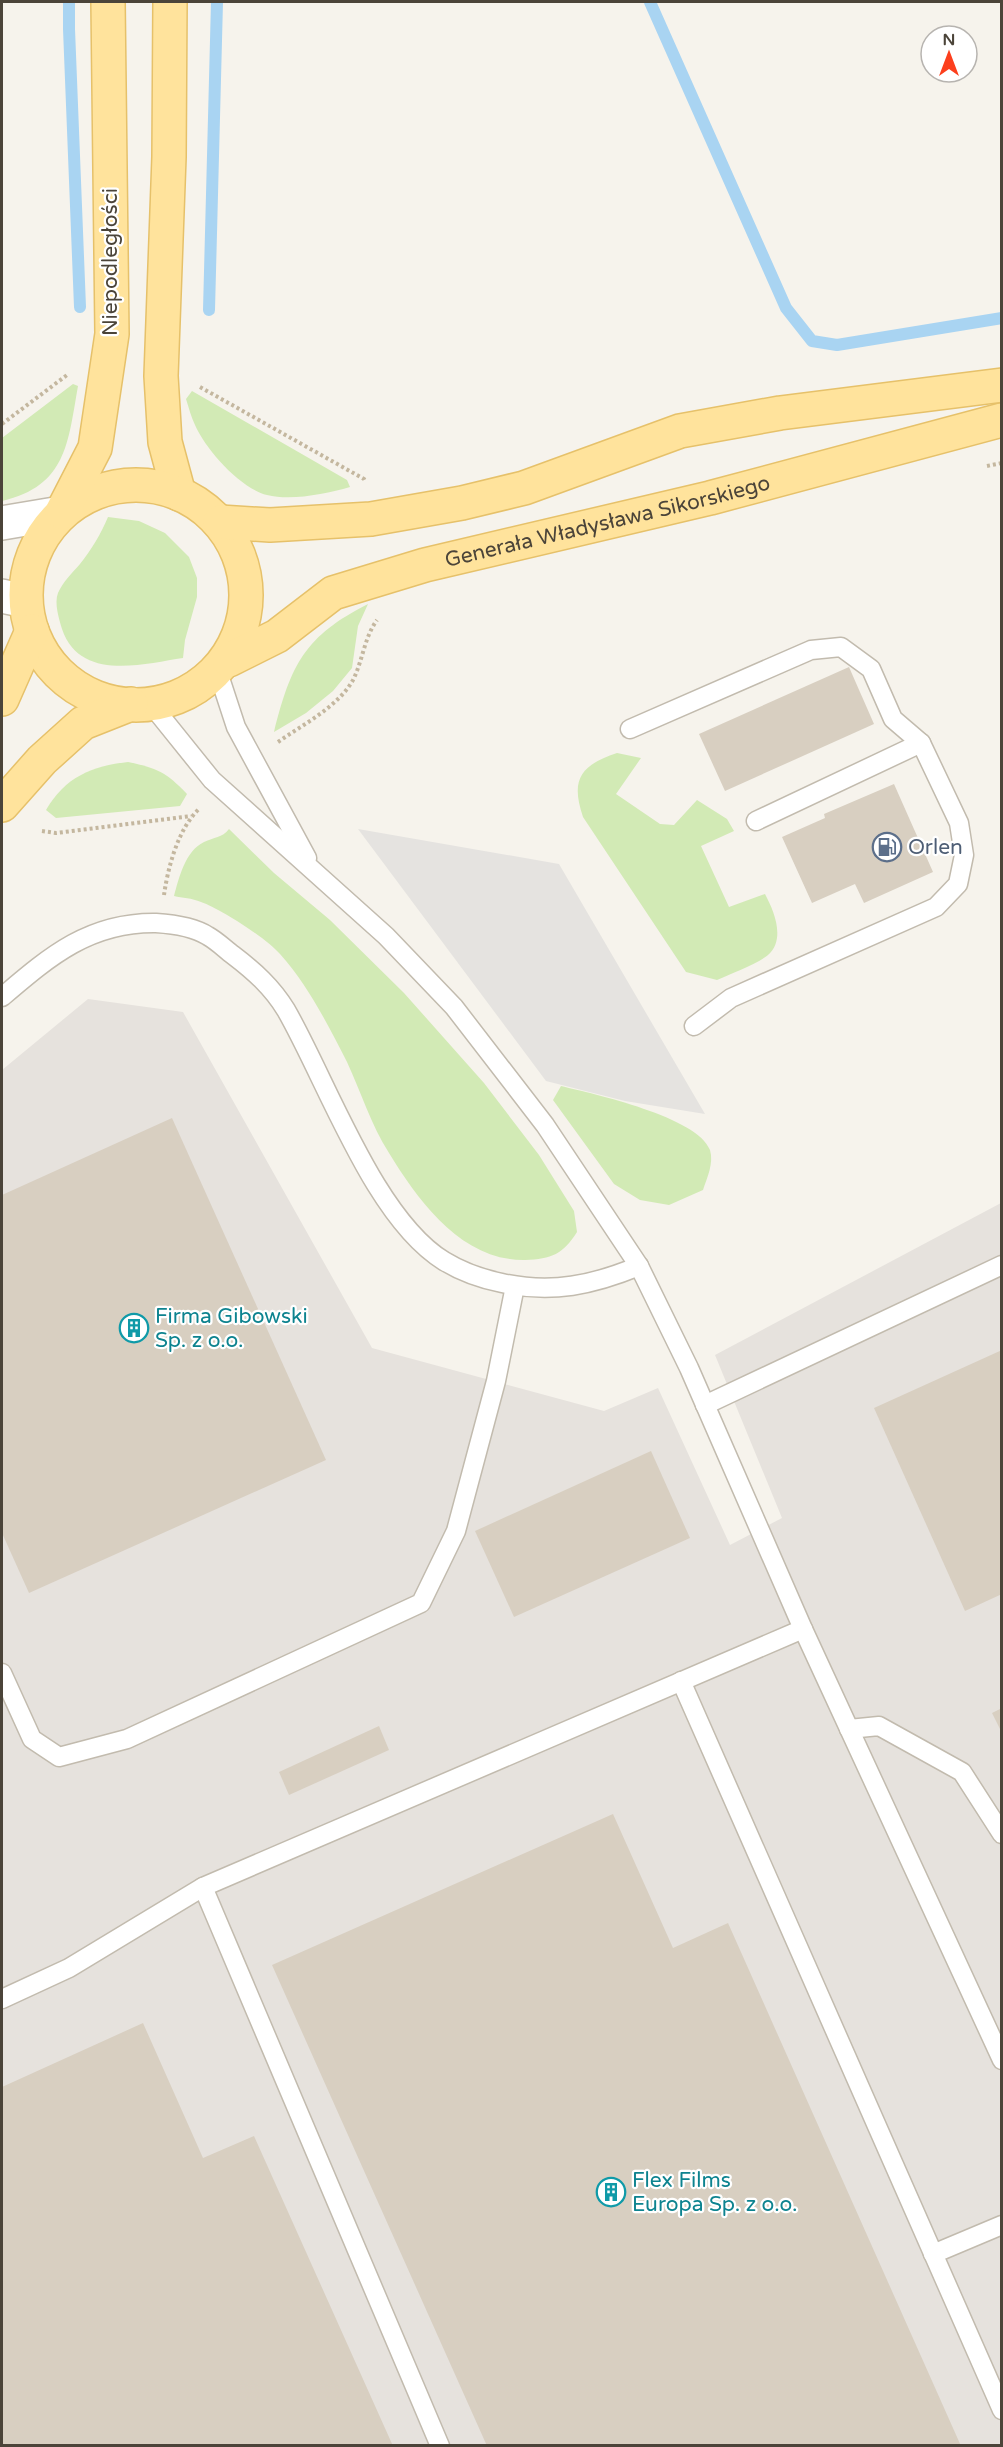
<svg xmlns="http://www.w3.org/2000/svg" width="1003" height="2447" font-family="'Varela Round',sans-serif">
<rect width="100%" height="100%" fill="#f6f3ec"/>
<polygon fill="#e6e2dd" points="88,999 183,1012 372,1348 604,1411 658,1388 730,1545 782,1518 715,1355 1001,1203 1001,2445 2,2446 2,1070"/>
<g fill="#d2eab5">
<path d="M 73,384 L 78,386 C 68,442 67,486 2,501 L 2,438 Z"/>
<path d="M 192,391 L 347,480 L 350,487 C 326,494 291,501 267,495 C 240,488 206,450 195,425 C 191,417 189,408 186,399 Z"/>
<path d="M 108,517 L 139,521 L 165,533 L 189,557 L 197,578 L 197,597 L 185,640 L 183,658 C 143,664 80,682 62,629 C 59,619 54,603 58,593 C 63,582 72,573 80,564 C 91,550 101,534 108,517 Z"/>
<path d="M 368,604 L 358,626 L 352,668 L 333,691 L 306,713 L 274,732 C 291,664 305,636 368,604 Z"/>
<path d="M 617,753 L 641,758 L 616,794 L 660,824 L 674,825 L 697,800 L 727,819 L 734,831 L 701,846 L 729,907 L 765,894 C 774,911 786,939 768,955 C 759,963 730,974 717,980 L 686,972 L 583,817 C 570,779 581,765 617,753 Z"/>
<path d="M 128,762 C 157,768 166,772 187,794 L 180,806 L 56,818 L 46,810 C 65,777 92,766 128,762 Z"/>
<path d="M 229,829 L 274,873 L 330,920 L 404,993 L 484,1083 L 539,1155 L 574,1211 L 577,1232 C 563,1254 552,1259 525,1260 C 462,1261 419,1202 389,1153 C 371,1125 361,1092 347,1062 C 328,1025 308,985 280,954 C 266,938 221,909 201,902 C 192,898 182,898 174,896 C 179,878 185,851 204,842 C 214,837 222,838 229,829 Z"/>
<path d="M 561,1086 C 594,1094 698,1117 710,1150 C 714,1163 707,1178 703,1190 L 669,1205 L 640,1200 L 614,1184 L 553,1100 Z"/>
</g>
<polygon fill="#e5e3e0" points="358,829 559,864 705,1114 625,1101 546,1081"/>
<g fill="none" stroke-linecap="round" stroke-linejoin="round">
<g stroke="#a9d4f2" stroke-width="12">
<polyline points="69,2 69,29 80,307"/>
<polyline points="650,2 786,308 812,341 837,345 1002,318"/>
<polyline points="209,310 217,2"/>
</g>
</g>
<g fill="#d8cfc1">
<polygon points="849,667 874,724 725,791 699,734"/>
<polygon points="894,784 933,872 864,903 855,884 812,903 782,837 825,818 824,814"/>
<polygon points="172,1118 326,1460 29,1593 2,1533 2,1195"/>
<polygon points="1002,1350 1002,1594 965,1611 874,1408"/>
<polygon points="651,1451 690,1538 514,1617 475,1531"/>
<polygon points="1002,1708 1002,1733 992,1713"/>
<polygon points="379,1726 389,1750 289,1795 279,1772"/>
<polygon points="613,1814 673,1948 728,1923 961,2446 487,2446 272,1965"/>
<polygon points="143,2023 203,2158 254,2136 393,2446 2,2446 2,2087"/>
</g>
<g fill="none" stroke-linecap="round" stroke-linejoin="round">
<g stroke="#c2bbae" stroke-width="21">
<g id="service">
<polyline points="217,669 236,727 307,858"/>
<polyline points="150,703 212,780 386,936 454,1007 545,1125 639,1266 689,1368 803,1629 1002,2060"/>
<polyline points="630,729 811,650 841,647 871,669 893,719 921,743 959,823 964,855 958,884 936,907 731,998 694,1026"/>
<polyline points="756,821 921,743"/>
<path d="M 2,997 C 49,957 89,922 156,923 C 172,924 194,927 208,936 C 217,941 225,949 233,955 C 254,971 272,987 286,1010 C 327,1081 374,1218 444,1261 C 462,1272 482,1279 502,1283 C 552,1294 593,1285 639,1266"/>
<polyline points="705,1405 1002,1265"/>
<polyline points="2,1673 32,1739 59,1757 127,1739 421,1603 456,1531 496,1381 515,1286"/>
<polyline points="681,1681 1002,2410"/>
<polyline points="849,1729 879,1726 962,1772 1002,1834"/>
<polyline points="2,1999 69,1968 203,1887"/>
<polyline points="933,2254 1002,2225"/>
<polyline points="440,2446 203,1887 803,1629"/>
</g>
</g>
<g stroke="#c2bbae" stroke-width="36">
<g id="tertiary">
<polyline points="2,523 61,513"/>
<polyline points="2,596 25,601"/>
</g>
</g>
<g stroke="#e6c16a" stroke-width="36">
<g id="primary">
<polyline points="170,2 169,157 161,376 165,442 179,494"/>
<circle cx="136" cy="595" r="110"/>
<polyline points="62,512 95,448 112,334 108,2"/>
<polyline points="220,522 270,525 371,519 462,503 524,488 680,431 780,413 1002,385"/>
<path id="s1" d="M 229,660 L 277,636 L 333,593 L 425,565 L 710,498 L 1002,420"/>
<polyline points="2,699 32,631"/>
<polyline points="2,805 42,760 83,723 131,704"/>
</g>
</g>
<g stroke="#c4b79f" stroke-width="4" stroke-dasharray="3 3" stroke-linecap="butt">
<polyline points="200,387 364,479 365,481"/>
<polyline points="2,424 67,375"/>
<polyline points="987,466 1002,463"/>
<path d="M 278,742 C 302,725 338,707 353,680 C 363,660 364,638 377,620"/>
<polyline points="42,831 56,833 191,816"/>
<path d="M 164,895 C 168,867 178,829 199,809"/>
</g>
<use href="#service" stroke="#fff" stroke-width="18"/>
<use href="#tertiary" stroke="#fff" stroke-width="33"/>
<use href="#primary" stroke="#ffe39c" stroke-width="33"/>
</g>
<defs>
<g id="fuel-ring" transform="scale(1.5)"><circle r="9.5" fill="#fff" stroke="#5c6f8a" stroke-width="1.5"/><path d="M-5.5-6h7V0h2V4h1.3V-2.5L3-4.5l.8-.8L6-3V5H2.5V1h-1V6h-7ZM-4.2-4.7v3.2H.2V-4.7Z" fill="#5c6f8a"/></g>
<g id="building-ring" transform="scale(1.5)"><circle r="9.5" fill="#fff" stroke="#0f9aa8" stroke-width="1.5"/><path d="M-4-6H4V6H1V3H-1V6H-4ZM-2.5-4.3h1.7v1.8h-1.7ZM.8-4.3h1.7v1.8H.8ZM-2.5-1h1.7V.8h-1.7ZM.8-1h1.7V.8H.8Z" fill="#0f9aa8"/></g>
</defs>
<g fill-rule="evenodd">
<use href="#fuel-ring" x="887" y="847"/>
<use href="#building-ring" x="134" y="1328"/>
<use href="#building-ring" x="611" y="2192"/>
</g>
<g text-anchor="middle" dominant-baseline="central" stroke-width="4.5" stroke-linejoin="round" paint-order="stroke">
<g font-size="21" fill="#4b4439" stroke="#fff">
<text transform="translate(110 262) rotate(-90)">Niepodległości</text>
<text stroke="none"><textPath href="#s1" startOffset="408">Generała Władysława Sikorskiego</textPath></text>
</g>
<g font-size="21" fill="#4e5e75" stroke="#fff" text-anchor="start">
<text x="908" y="847">Orlen</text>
</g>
<g font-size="21" fill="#0d838f" stroke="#fff" text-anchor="start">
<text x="155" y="1316">Firma Gibowski<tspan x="155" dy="24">Sp. z o.o.</tspan></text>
<text x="632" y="2180">Flex Films<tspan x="632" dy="24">Europa Sp. z o.o.</tspan></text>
</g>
</g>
<rect width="1003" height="2447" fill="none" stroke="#4b4439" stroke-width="6"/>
<g transform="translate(949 54)"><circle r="28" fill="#ffffff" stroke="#b7b4b0" stroke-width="1.5"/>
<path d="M0-4.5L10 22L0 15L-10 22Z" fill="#fc3f1d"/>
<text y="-9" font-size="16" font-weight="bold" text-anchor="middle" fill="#4b4439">N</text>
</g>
</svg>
